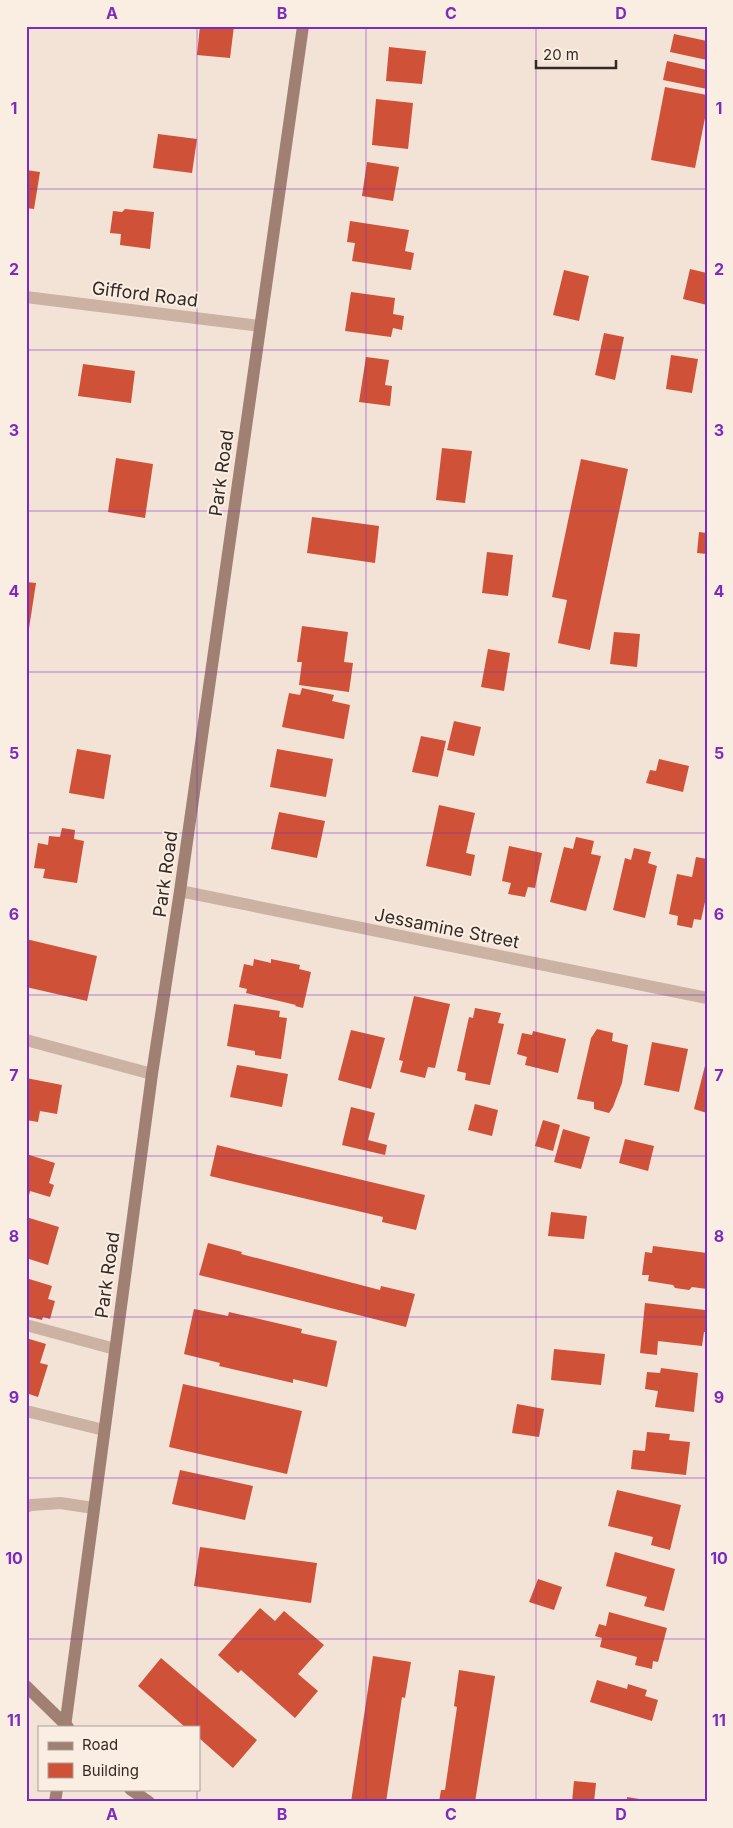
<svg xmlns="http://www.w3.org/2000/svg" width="733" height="1828" font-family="Inter,sans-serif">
<rect width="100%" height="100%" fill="#f3e3d6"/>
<g fill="#cf5138">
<polygon points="200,26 234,26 230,58 197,55"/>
<polygon points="674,34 707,41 707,60 670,52"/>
<polygon points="389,47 426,51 422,84 386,81"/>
<polygon points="667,61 707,70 707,89 663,80"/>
<polygon points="665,87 707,95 707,108 695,168 651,160"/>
<polygon points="376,99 413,103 408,149 372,145"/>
<polygon points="158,134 197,139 192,173 153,168"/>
<polygon points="367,162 399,167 393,201 362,196"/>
<polygon points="26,170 40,172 34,209 26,208"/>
<polygon points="125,209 154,212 150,249 120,245 121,234 110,233 113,211 122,212"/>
<polygon points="350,221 409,230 405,251 414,253 411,270 352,261 355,243 347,242"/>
<polygon points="690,269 707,273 707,305 683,299"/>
<polygon points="564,270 589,276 579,321 553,315"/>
<polygon points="351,292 395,298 393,314 404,316 402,330 393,328 391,337 345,331"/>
<polygon points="604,333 624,337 615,380 595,375"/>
<polygon points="671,355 698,359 692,393 666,389"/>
<polygon points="366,357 389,360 385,385 392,386 390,406 359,402"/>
<polygon points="83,364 135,371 131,403 78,396"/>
<polygon points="442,448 472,451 465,503 436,500"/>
<polygon points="116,458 153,464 145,518 108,512"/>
<polygon points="581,459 628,469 590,650 558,643 567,600 552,597"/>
<polygon points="312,517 379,526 375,563 307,553"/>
<polygon points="699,532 707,533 707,554 697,553"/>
<polygon points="487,552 513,555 508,596 482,593"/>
<polygon points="26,582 36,583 28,635 26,634"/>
<polygon points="302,626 348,632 344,662 353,663 349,692 299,685 302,662 297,662"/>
<polygon points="614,632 640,634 637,667 610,664"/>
<polygon points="488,649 510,653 504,691 481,687"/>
<polygon points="302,688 334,695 332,701 350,705 344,739 282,727 289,693 300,695"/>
<polygon points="454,721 481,727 474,756 447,750"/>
<polygon points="421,736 446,741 438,777 412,772"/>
<polygon points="77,749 111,755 104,799 69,793"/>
<polygon points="277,749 333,759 326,797 270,787"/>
<polygon points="659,759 689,766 683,792 646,783 650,770 656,771"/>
<polygon points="439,805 475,813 466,853 475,855 471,876 426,866"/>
<polygon points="279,812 325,821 317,858 271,849"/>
<polygon points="62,828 75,830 74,839 84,841 77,883 43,878 45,869 34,868 38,843 48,845 49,836 60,837"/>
<polygon points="576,837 594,841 591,854 601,856 586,911 550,902 564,847 573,849"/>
<polygon points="509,846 542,853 535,888 528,887 525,897 508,894 511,883 502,881"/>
<polygon points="634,848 651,852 648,863 657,866 645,918 613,910 625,858 631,860"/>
<polygon points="696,857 707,859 707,893 701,920 694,919 692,928 677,925 678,916 669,914 677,874 692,877"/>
<polygon points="26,939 97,956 87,1001 26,987"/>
<polygon points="254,959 271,963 271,959 300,965 299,969 311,972 303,1008 295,1006 296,1005 246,993 247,989 239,987 244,964 253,966"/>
<polygon points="414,996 450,1004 435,1068 428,1067 425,1078 400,1072 403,1061 399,1060"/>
<polygon points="234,1004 280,1011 279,1017 287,1018 281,1059 255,1055 255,1051 227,1046"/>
<polygon points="475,1008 501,1013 498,1023 504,1024 490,1085 465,1080 466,1073 457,1071 469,1017 473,1018"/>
<polygon points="597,1029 613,1033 612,1041 628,1045 622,1083 613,1107 609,1113 594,1109 594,1102 577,1099 591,1038"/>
<polygon points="351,1030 385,1038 371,1089 338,1080"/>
<polygon points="533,1031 566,1039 558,1073 525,1065 527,1057 517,1054 522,1033 532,1035"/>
<polygon points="652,1042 688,1049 679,1092 644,1085"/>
<polygon points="706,1062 707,1062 707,1113 694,1109"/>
<polygon points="237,1065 288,1074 282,1107 230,1097"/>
<polygon points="26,1078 62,1085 57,1114 40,1111 38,1122 26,1120"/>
<polygon points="475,1104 498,1110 492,1136 468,1130"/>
<polygon points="351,1107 375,1113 368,1140 387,1145 385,1155 342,1145"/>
<polygon points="543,1120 560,1125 553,1151 535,1146"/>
<polygon points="563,1129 590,1137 581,1169 554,1162"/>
<polygon points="625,1139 654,1146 648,1171 619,1163"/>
<polygon points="217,1145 425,1195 416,1230 382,1222 383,1217 210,1176"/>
<polygon points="26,1154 55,1163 49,1183 54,1185 50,1197 30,1191 29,1195 26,1194"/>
<polygon points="551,1212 587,1216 584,1239 548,1236"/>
<polygon points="26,1217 59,1227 48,1265 26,1258"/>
<polygon points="208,1243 242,1252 241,1254 380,1290 381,1286 415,1294 406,1327 199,1275"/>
<polygon points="653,1246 707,1253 707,1289 692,1287 689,1290 675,1288 673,1285 648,1281 649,1275 642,1275 645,1252 652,1253"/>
<polygon points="26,1278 52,1286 48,1299 55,1301 50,1319 43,1317 42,1320 26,1316"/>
<polygon points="645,1303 705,1310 707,1312 707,1332 704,1332 702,1346 658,1341 657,1355 640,1353"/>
<polygon points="194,1309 228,1316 229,1312 302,1329 301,1333 337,1341 327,1387 293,1379 293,1383 219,1366 220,1363 184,1354"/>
<polygon points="26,1338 46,1344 40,1363 48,1365 38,1397 26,1393"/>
<polygon points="554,1349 605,1354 601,1385 551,1380"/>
<polygon points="661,1368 698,1373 694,1412 655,1407 658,1391 645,1389 647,1372 660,1373"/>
<polygon points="183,1384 302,1411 287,1474 169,1447"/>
<polygon points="517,1404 544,1409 539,1437 512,1433"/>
<polygon points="647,1432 670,1434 669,1440 690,1442 686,1475 631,1469 633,1450 645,1451"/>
<polygon points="180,1470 253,1486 245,1520 172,1504"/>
<polygon points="617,1490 681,1505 670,1550 651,1545 653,1537 608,1526"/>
<polygon points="200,1547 317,1563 311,1603 194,1586"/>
<polygon points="615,1552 675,1569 664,1611 644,1606 647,1597 606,1586"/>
<polygon points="538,1579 562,1587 554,1610 529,1602"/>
<polygon points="260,1608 275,1621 284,1611 324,1645 298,1674 318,1691 295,1718 241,1670 238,1673 218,1655"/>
<polygon points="609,1612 667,1628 658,1662 653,1661 652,1669 635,1665 637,1657 600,1647 602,1638 595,1636 599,1624 606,1626"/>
<polygon points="373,1656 411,1662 405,1698 402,1697 386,1802 351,1802"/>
<polygon points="161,1658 257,1740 233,1768 199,1738 199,1727 185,1727 138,1686"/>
<polygon points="459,1670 495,1676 475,1802 439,1802 441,1790 445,1790 457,1707 454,1706"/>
<polygon points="597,1680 627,1689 628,1684 647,1690 645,1696 658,1700 652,1721 590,1702"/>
<polygon points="574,1781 596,1783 594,1802 572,1802"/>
<polygon points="627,1797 652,1801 652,1802 627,1802"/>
</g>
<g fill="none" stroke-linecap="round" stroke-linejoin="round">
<g stroke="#cbb2a2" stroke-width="12">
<polyline points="26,1325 115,1349"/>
<polyline points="26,1411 104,1430"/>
<polyline points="26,1507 31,1505 60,1503 94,1508"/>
</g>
<g stroke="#cbb2a2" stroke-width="12">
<polyline points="26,297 260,326"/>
<polyline points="180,891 707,998"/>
<polyline points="26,1040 152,1074"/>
</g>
<g stroke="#9f8073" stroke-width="12">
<polyline points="26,1686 68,1727"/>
<polyline points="65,1727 152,1074 180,891 303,26"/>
<polyline points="130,1789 149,1802"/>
<polyline points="55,1802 57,1789"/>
</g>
</g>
<path fill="none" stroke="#7b2cbf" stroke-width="1" stroke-opacity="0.55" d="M 197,26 L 197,1727M 366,26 L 366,1802M 536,26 L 536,1802M 26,189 L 707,189M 26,350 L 707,350M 26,511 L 707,511M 26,672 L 707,672M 26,833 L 707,833M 26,995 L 707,995M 26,1156 L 707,1156M 26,1317 L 707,1317M 26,1478 L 707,1478M 26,1639 L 707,1639M 197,1789 L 197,1802"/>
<g text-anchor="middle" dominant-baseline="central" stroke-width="4" stroke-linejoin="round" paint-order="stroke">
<g font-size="18" fill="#352925" stroke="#faeee3">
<text transform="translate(145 294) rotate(7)">Gifford Road</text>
<text transform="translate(221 473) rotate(-82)">Park Road</text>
<text transform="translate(165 874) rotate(-82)">Park Road</text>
<text transform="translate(447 928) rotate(11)">Jessamine Street</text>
<text transform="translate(107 1275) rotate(-82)">Park Road</text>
</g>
</g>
<rect width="733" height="1828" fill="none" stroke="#faeee3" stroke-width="55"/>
<rect x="38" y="1726" width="162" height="65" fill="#faeee3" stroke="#ab9f97"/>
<rect x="48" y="1742" width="25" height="8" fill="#9f8073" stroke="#ab9f97"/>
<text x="82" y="1750" font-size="15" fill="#352925">Road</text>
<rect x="48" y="1763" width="25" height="15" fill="#cf5138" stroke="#ab9f97"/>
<text x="82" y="1776" font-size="15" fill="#352925">Building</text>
<path d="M536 60v8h80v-8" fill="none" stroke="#352925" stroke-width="2.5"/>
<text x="543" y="60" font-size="15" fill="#352925" stroke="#faeee3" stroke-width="4" paint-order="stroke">20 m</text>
<rect x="28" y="28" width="678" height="1772" fill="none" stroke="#7b2cbf" stroke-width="2"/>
<g font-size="16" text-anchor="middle" font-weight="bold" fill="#7b2cbf">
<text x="112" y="19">A</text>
<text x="282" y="19">B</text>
<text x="451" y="19">C</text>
<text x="621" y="19">D</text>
<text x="14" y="114">1</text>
<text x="719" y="114">1</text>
<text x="14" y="275">2</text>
<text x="719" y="275">2</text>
<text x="14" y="436">3</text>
<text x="719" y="436">3</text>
<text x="14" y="597">4</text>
<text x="719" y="597">4</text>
<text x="14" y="759">5</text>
<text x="719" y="759">5</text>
<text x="14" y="920">6</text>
<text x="719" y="920">6</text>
<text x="14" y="1081">7</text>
<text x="719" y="1081">7</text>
<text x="14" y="1242">8</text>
<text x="719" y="1242">8</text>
<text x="14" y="1403">9</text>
<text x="719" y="1403">9</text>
<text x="14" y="1564">10</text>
<text x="719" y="1564">10</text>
<text x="14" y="1726">11</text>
<text x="719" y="1726">11</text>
<text x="112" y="1820">A</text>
<text x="282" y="1820">B</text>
<text x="451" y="1820">C</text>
<text x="621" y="1820">D</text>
</g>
</svg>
